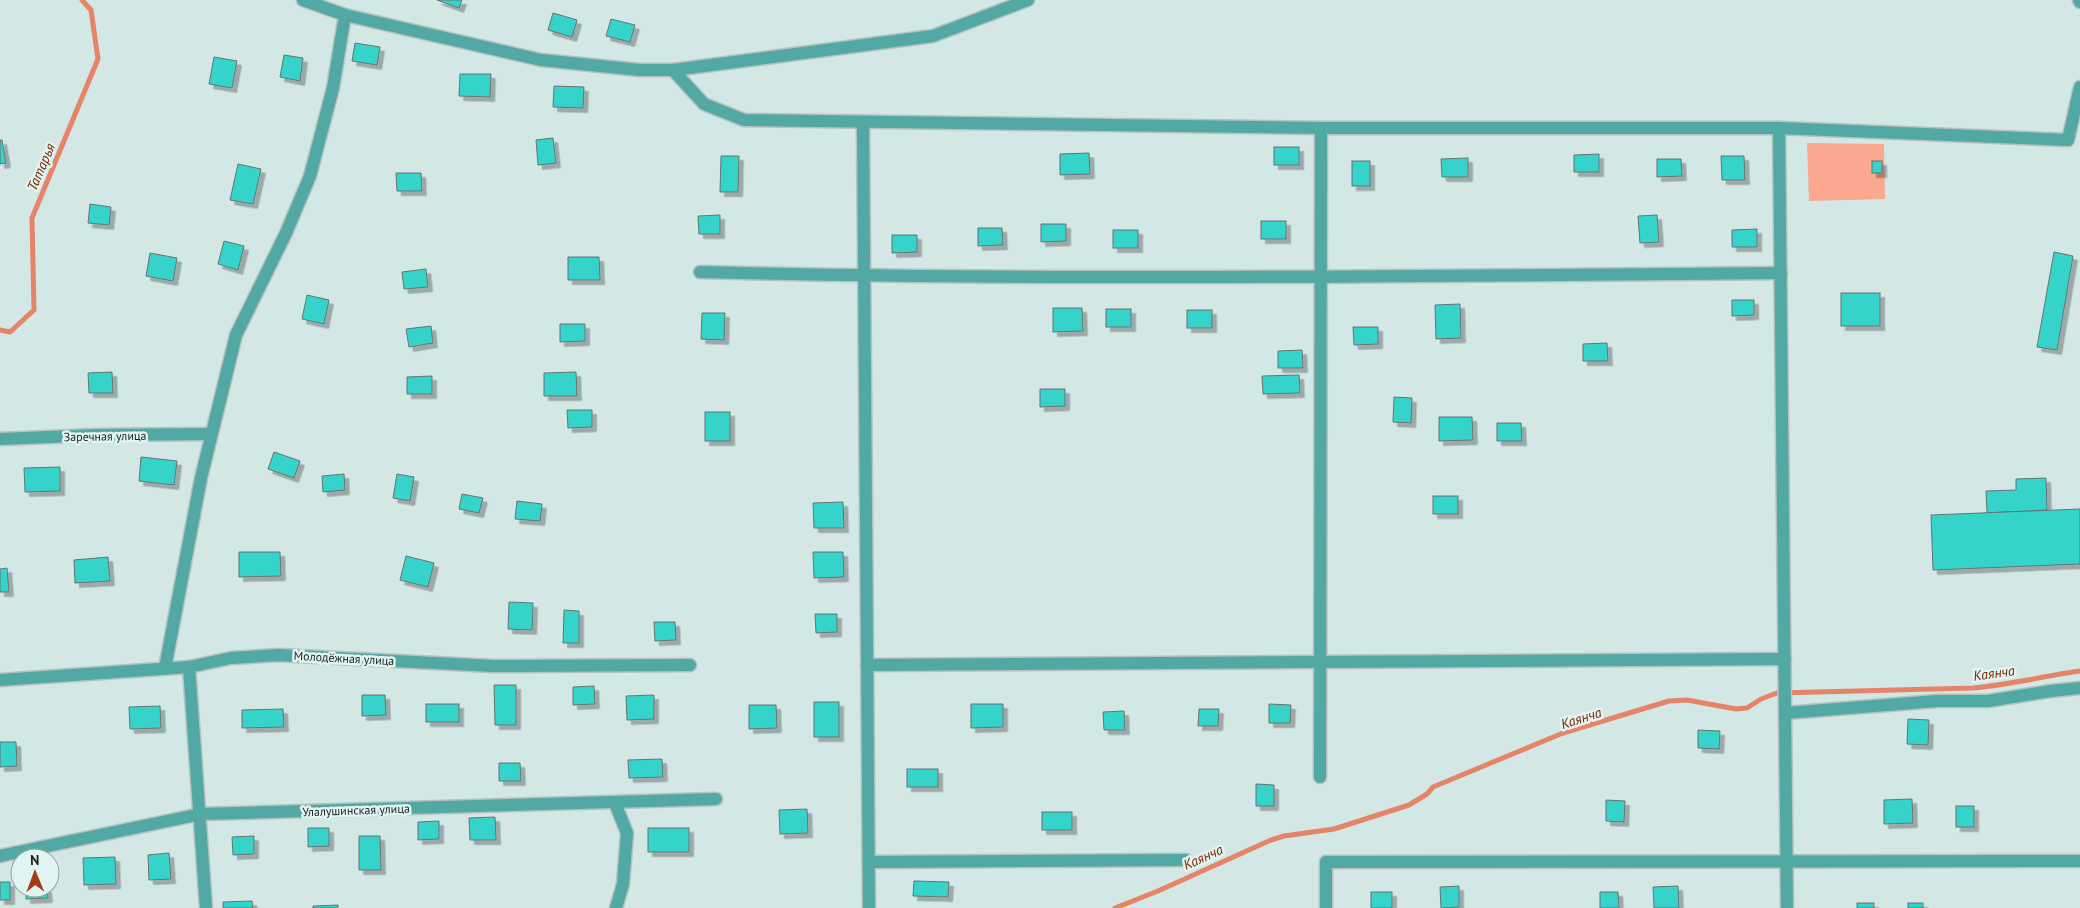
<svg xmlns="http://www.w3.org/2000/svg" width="2080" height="908" font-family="'PT Sans',sans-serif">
<defs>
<filter id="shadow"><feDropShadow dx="4.5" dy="4.5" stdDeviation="0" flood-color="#0004"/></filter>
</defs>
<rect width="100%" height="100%" fill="#d3e7e5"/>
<polygon fill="#faa890" points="1807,143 1884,144 1885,199 1809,201"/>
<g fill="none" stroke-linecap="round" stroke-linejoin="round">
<g stroke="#e58468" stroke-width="5">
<polyline points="0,330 10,332 34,310 32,218 98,59 91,10 82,0"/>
<path d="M 1115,908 L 1158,891 L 1271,840 L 1284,836 L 1334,829 L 1409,805 L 1427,794 L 1433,787 L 1563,733 L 1669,701 L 1687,700 L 1736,709 L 1747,708 L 1761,699 L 1777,693 L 1973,688 C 2009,685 2044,676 2080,671"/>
</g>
</g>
<g fill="#34d3ca" stroke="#647574" filter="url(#shadow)">
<polygon points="437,0 462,0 459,8"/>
<polygon points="553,13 577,20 572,37 548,30"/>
<polygon points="611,19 635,25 630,42 606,36"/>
<polygon points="355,43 380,47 377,65 352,61"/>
<polygon points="284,55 303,58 300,81 280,77"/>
<polygon points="214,57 237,61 232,88 209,84"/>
<polygon points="460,74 491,74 490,97 459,96"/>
<polygon points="554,86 584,87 583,108 553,107"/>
<polygon points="553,138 556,163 538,165 536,140"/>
<polygon points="0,140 2,140 6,163 0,164"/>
<rect x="1274" y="147" width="25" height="18"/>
<polygon points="1089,153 1090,174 1060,175 1060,154"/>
<polygon points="1599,154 1599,172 1574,172 1574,155"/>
<polygon points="721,156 739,156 738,192 720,192"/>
<polygon points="1721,156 1744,156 1745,180 1722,180"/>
<polygon points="1468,158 1468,177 1442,177 1441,159"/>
<polygon points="1657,159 1681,159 1682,176 1657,177"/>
<rect x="1352" y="161" width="18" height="25"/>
<rect x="1872" y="161" width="10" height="12"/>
<polygon points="238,164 261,169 253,204 230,200"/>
<polygon points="396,173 421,173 422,191 397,191"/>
<polygon points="90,204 111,207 109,225 88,223"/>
<polygon points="720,215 720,234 699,234 698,216"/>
<polygon points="1657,215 1659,242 1640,243 1638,216"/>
<rect x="1261" y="221" width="25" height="18"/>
<polygon points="1041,224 1066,224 1066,241 1041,242"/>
<polygon points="978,228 1002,228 1003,245 978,246"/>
<polygon points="1757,229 1757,247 1732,247 1732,230"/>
<rect x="1113" y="230" width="25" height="18"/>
<polygon points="892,235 917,235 917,252 892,253"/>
<polygon points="224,241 244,246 238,270 218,264"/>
<polygon points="2054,252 2073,256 2057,350 2037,347"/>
<polygon points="150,253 177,258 173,281 146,276"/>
<polygon points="568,257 599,257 600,280 568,280"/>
<polygon points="426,269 428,287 404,289 402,272"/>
<rect x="1841" y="293" width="39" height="33"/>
<polygon points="307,295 329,300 324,324 302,319"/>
<polygon points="1732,300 1754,300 1754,315 1732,316"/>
<polygon points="1460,304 1461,338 1436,339 1435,305"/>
<polygon points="1053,308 1082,308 1083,331 1053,332"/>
<rect x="1106" y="309" width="25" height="18"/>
<rect x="1187" y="310" width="25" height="18"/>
<polygon points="702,313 725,313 724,340 701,339"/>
<polygon points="560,324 585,324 585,341 560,342"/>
<polygon points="431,326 433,343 409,347 406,329"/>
<polygon points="1353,327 1378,327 1378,344 1354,345"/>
<polygon points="1607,343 1608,361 1583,361 1583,344"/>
<polygon points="1302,350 1303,368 1278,368 1278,351"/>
<polygon points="112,372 113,393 89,393 88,373"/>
<polygon points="576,372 577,396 544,396 544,373"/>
<polygon points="1299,375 1300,393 1263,394 1262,376"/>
<polygon points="432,376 432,394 407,394 407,377"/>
<polygon points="1040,389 1065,389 1065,406 1040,407"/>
<polygon points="1394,397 1412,398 1411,423 1393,422"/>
<polygon points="567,410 592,410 592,427 568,428"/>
<rect x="705" y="412" width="25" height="29"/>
<polygon points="1439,417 1472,417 1473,440 1439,441"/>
<polygon points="1497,423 1521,423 1522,441 1497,441"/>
<polygon points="274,452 300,461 294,478 268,469"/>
<polygon points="141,457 177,461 174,485 139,481"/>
<polygon points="60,467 60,491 25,492 24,468"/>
<polygon points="344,474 345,490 323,492 322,476"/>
<polygon points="397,474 414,477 410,501 393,498"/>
<polygon points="2046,478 2047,510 1987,513 1986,491 2016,490 2016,479"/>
<polygon points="462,494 483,498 479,513 459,509"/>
<rect x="1433" y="496" width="25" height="18"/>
<polygon points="517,501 542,504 540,521 515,519"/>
<polygon points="843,502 844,528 814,528 813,503"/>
<polygon points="2080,509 2080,564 1933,570 1931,515"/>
<polygon points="239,552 280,552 281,576 239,577"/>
<polygon points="813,552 843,552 844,577 814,578"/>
<polygon points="406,556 434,563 428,587 400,580"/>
<polygon points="108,557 110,581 75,583 74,560"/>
<polygon points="7,568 9,592 0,592 0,569"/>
<polygon points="509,602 533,603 532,630 508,629"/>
<polygon points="564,610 579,611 579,643 563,643"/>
<polygon points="815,614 837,614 837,632 816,633"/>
<polygon points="654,622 675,622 676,640 655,641"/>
<polygon points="494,685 516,685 516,725 495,725"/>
<polygon points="594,686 595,704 573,705 573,687"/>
<polygon points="362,695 385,695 386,715 362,716"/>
<polygon points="654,695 654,719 627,720 626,696"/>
<rect x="814" y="702" width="25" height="35"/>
<rect x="426" y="704" width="33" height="18"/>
<polygon points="971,704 1003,704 1003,727 971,728"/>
<polygon points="1269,704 1291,705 1290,723 1269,723"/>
<polygon points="749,705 776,705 777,728 749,729"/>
<polygon points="160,706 161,728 130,729 129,707"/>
<polygon points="283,709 284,727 242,728 242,710"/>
<polygon points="1199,709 1219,709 1218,726 1198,726"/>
<polygon points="1124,711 1125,730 1104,730 1103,712"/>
<polygon points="1908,719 1929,720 1928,745 1907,744"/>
<polygon points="1698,730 1720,731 1719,749 1698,748"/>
<polygon points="0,742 16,742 17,766 0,767"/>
<polygon points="662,759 663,777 629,778 628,760"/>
<polygon points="499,763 520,763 521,781 499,781"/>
<rect x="907" y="769" width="31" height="18"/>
<polygon points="1256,784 1274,785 1274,806 1256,806"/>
<polygon points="1912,799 1913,823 1884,824 1884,800"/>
<polygon points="1606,800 1625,801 1624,822 1606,821"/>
<rect x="1956" y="806" width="18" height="21"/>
<polygon points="807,809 808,833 780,834 779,810"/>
<rect x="1042" y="812" width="30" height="18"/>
<polygon points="495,817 496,840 470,840 469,818"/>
<polygon points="439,821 439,839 418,840 418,822"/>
<polygon points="308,828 329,828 329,846 308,847"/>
<rect x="648" y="828" width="41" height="24"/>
<polygon points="254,836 254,854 233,855 232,837"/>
<polygon points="359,836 380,836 381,870 359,870"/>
<polygon points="169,853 171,879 149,880 148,855"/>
<polygon points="115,857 116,884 84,885 83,858"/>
<polygon points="914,881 949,882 948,897 913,896"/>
<rect x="0" y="882" width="10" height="18"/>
<polygon points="1459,886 1459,907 1441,908 1440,887"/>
<polygon points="1678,886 1679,908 1654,908 1653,887"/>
<polygon points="26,888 47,888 48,898 26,899"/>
<rect x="1371" y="892" width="21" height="16"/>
<polygon points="1600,892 1618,892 1619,908 1600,908"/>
<polygon points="252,901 253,908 223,908 223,902"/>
<rect x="1857" y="903" width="17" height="5"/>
<rect x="1908" y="903" width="15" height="5"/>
<polygon points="338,905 338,908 313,908 313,906"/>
</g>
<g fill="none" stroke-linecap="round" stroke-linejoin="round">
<g stroke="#b2c3c2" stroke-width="15">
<g id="minor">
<polyline points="2079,0 2080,2"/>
<polyline points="673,70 933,36 1028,0"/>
<polyline points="863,123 869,908"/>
<path d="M 700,272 C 1060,281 1421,276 1781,273"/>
<polyline points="0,439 97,435 211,434"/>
<polyline points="867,665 1785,659"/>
<polyline points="189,667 206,908"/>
<polyline points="165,668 201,478 236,335 286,233 310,176 333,88 345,15"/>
<polyline points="0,680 189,667 231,658 279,655 493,666 690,665"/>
<polyline points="1786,713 1937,701 1988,701 2051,691 2080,688"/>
<polyline points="1320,777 1321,128"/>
<polyline points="615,803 627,833 623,884 616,908"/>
<polyline points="0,856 201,814 716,799"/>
<polyline points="869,862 1186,860"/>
<polyline points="1326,908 1326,862 2080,861"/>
<polyline points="1787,908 1779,128 2068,140 2080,87"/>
</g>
</g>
<g stroke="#b2c3c2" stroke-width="15">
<polyline id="tertiary" points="303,0 345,15 541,60 640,70 673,70 704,104 744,120 1321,128 1779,128"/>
</g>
<use href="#minor" stroke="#52a8a2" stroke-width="12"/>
<use href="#tertiary" stroke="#52a8a2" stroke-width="12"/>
</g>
<g text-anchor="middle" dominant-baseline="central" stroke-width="5" stroke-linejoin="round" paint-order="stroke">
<g font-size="12" fill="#1a2120" stroke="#e0f4f2">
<text transform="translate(105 436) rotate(-1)">Заречная улица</text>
<text transform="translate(344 658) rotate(3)">Молодёжная улица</text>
<text transform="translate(356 810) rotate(-2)">Улалушинская улица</text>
</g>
<g font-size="14" font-style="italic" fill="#7d270b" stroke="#e0f4f2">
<text transform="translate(41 167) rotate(-67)">Татарья</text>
<text transform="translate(1994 673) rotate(-8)">Каянча</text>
<text transform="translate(1581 718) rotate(-18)">Каянча</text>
<text transform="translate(1203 857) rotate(-24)">Каянча</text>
</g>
</g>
<g transform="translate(35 873) rotate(359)"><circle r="24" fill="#e0f4f2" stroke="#91a09e"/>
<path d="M0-4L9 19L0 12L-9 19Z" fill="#a23b1c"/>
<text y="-8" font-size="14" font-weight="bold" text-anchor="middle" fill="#1a2120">N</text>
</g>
</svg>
